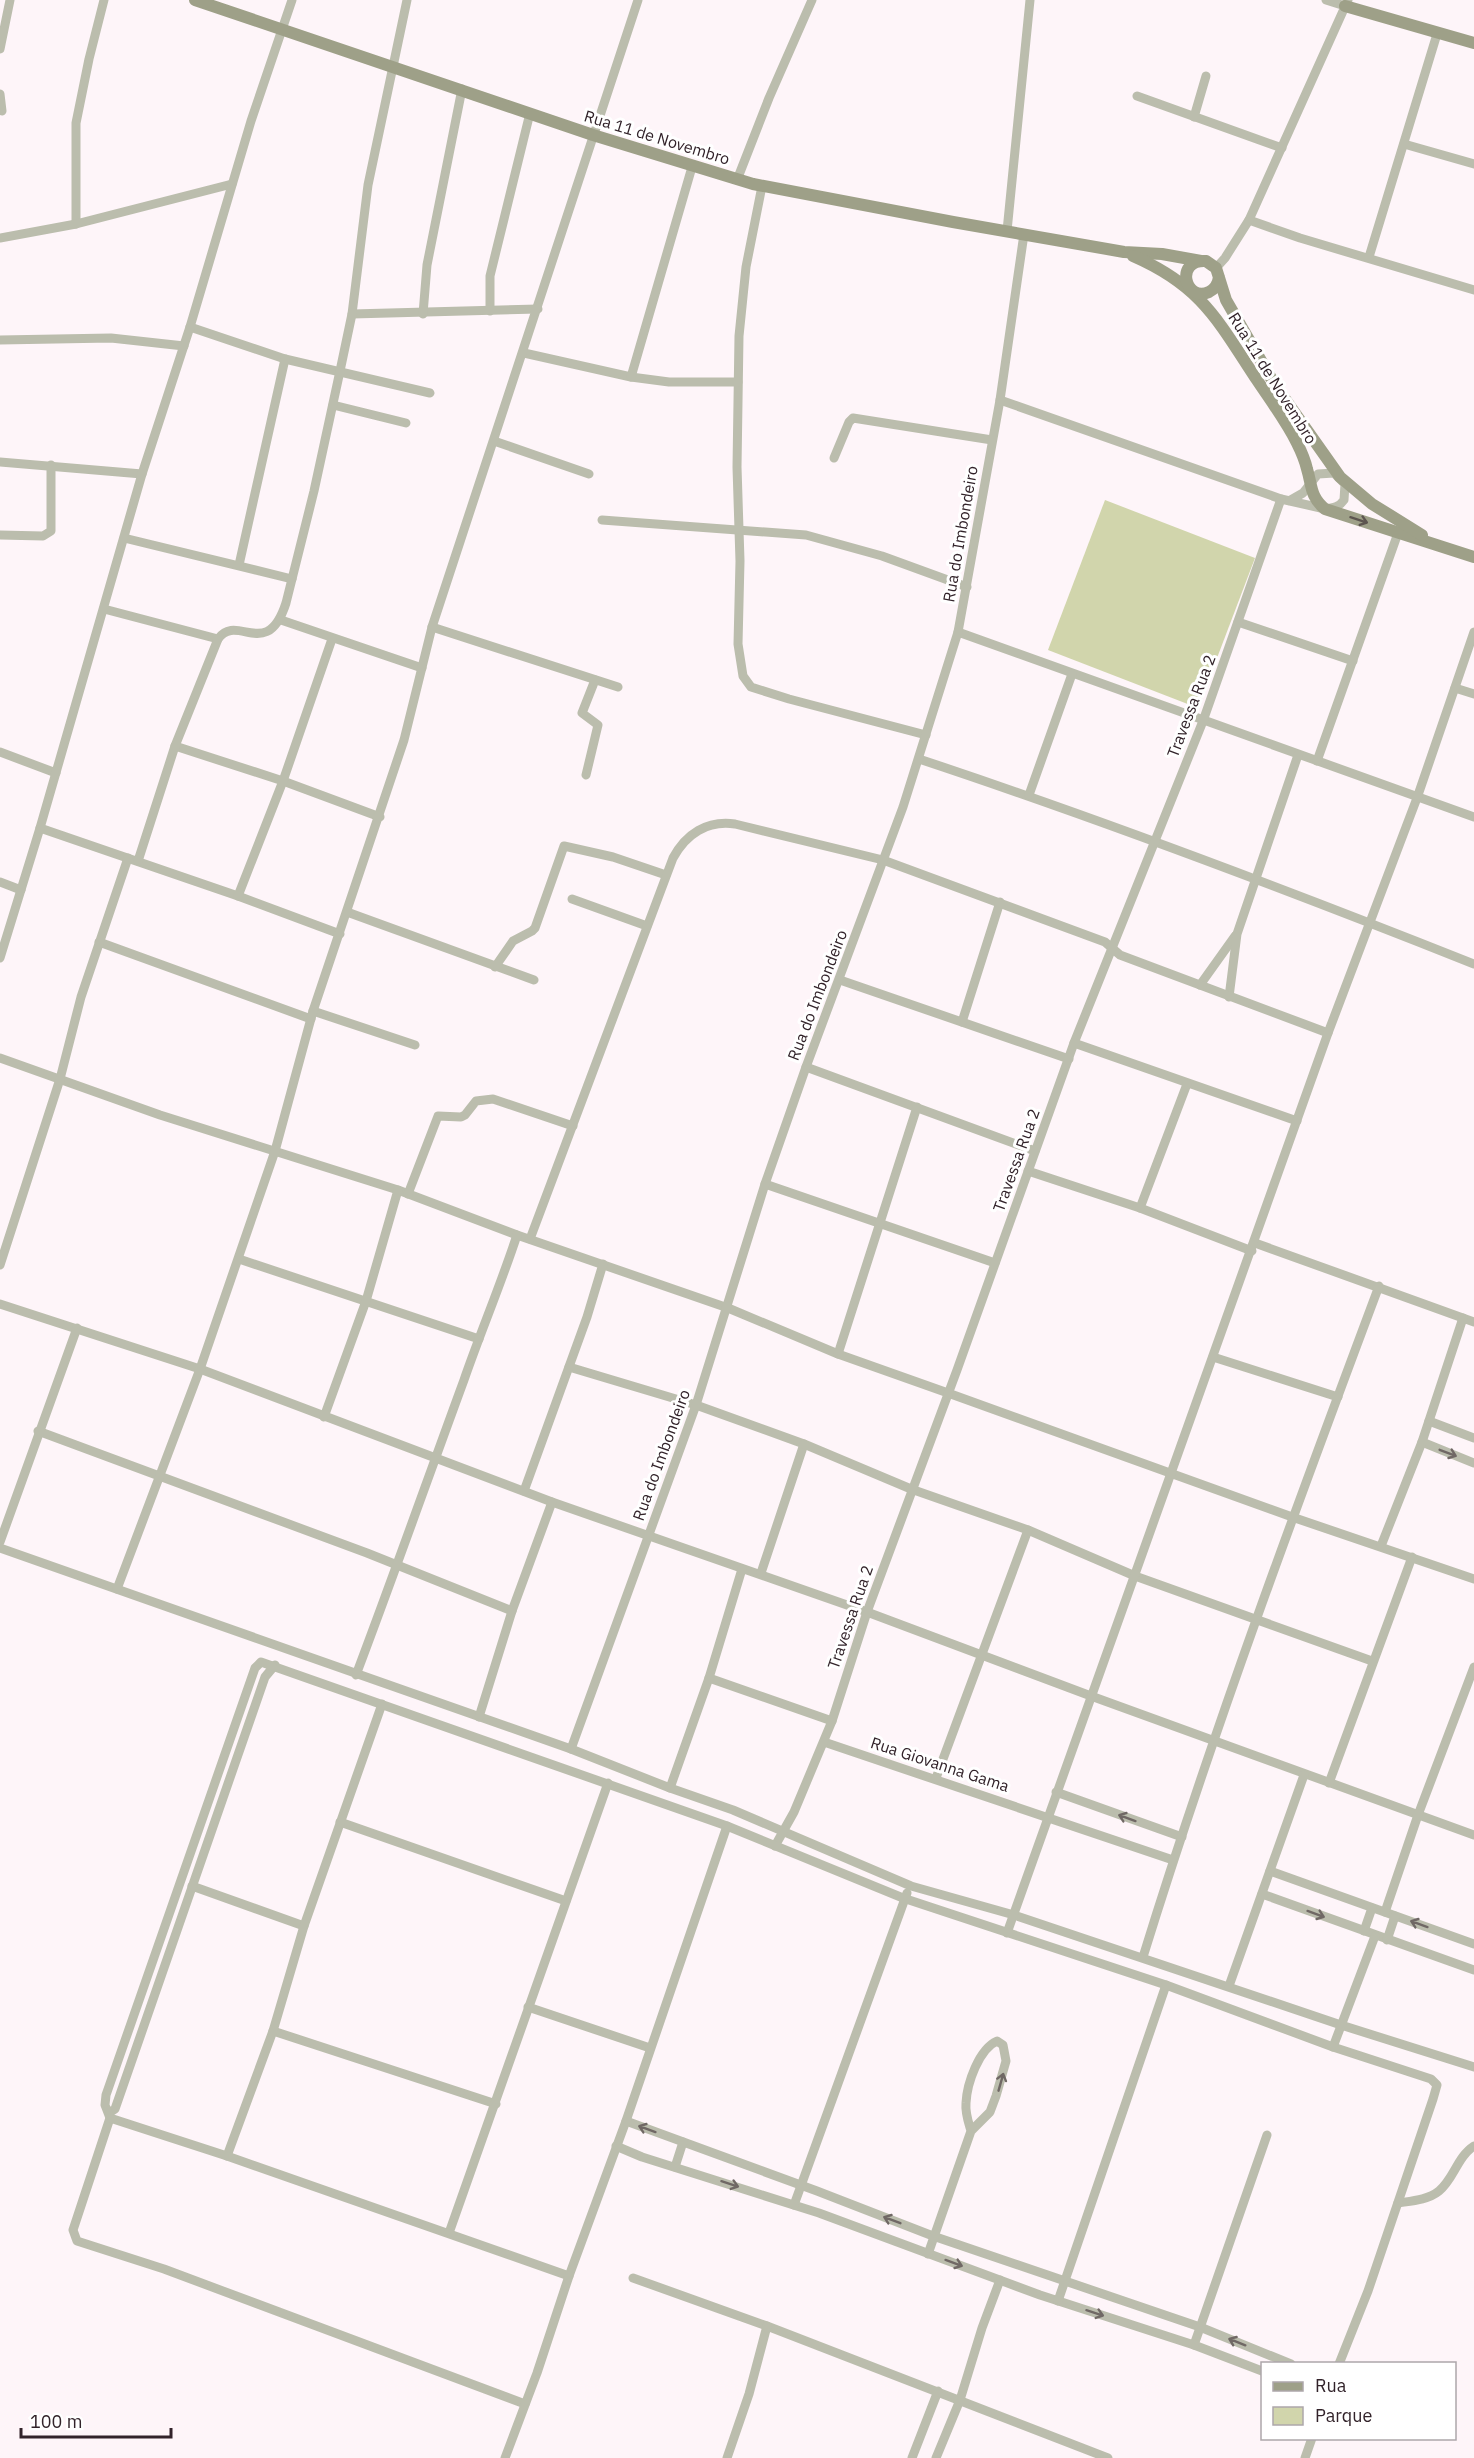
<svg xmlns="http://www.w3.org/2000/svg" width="1474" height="2458" font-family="'IBM Plex Sans',sans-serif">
<rect width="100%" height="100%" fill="#fef5f9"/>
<polygon fill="#d1d5ac" points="1105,500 1255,558 1198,708 1048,650"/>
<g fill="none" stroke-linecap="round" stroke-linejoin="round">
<g stroke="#bbbdad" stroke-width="9">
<polyline points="1326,0 1345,6"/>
<polyline points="0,49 10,0"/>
<polyline points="0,94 2,111"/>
<polyline points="1137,96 1282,148"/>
<polyline points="1194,117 1206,76"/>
<polyline points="1404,144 1474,164"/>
<polyline points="737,180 769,98 812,0"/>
<polyline points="762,186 746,267 739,336 737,467 740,561 738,644 743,676 751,687 789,699 926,735"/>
<polyline points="1249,220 1300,238 1474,290"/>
<polyline points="76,224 76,123 89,59 104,0"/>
<polyline points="1007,231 1030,0"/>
<polyline points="0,238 76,224 232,184"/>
<polyline points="1369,257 1437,34"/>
<polyline points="1216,268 1225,258 1249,220 1348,0"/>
<polyline points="490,311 490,276 530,113"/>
<polyline points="352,314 538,309"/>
<polyline points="423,314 427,265 462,89"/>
<polyline points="190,327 285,359 430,393"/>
<polyline points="0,340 111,338 184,346"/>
<polyline points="524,353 631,377 669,382 738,382"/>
<polyline points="631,377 692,167"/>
<path d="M 1000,400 L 1281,499 L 1325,509 C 1334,508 1339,507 1344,500 L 1345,484 L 1334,473 L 1318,474 L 1303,493 L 1289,501"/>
<polyline points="333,405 406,423"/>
<polyline points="494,441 589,474"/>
<polyline points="834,458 849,422 853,418 992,440"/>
<polyline points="0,462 142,474"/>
<polyline points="602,520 806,535 882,556 967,587"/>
<polyline points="0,535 43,536 51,531 51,465"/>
<polyline points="124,538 292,579"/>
<polyline points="239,565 285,359"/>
<polyline points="104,609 218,639"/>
<polyline points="281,620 422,668"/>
<polyline points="1238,622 1353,661"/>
<polyline points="432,627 618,687"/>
<polyline points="958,632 1474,817"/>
<polyline points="1455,688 1474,694"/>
<polyline points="175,746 283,781 380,817"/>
<polyline points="0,752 56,773"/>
<path d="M 919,759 C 1106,821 1290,891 1474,964"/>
<polyline points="1317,761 1398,533"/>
<polyline points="586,775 598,725 582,713 595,680"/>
<polyline points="1029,795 1072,674"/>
<polyline points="40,828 238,896 340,934"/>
<path d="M 138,861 L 175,746 L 218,639 C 237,612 267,662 286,603 L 314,491 L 340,371 L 352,314 L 368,185 L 407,0"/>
<polyline points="0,882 21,890"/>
<polyline points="238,896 283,781 332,639"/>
<polyline points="572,899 647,926"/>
<polyline points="347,912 534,980"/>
<polyline points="99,942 311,1019"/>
<polyline points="0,958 40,828 142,474 190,327 251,121 292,0"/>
<polyline points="495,967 513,941 532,931 535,928 564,846 613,857 666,875"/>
<polyline points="840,980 1069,1059"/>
<polyline points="1200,985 1235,936"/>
<polyline points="1229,997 1237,934 1298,755"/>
<polyline points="313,1011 415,1045"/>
<polyline points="962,1022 1000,902"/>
<polyline points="1074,1043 1297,1121"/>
<polyline points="0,1058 160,1115 398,1190 517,1235 728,1308 838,1354 948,1393 1295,1518 1474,1579"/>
<polyline points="806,1067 1035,1151"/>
<polyline points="1028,1171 1140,1208 1252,1251"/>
<polyline points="765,1184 995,1263"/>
<polyline points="408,1194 438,1116 461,1117 465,1115 476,1101 493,1099 573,1126"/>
<polyline points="1140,1208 1187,1084"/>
<path d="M 530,1239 L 673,858 C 686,834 707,820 735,824 L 883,860 L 1105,942 L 1120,955 L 1328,1033"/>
<polyline points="1255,1243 1474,1322"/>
<polyline points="239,1259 479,1339"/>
<polyline points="0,1265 60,1079 81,997 128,858"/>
<polyline points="0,1304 200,1369 552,1502 867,1612 1091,1696 1474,1835"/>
<polyline points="838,1354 917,1107"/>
<polyline points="1213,1357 1338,1397"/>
<polyline points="569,1367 696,1405 804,1444 761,1573"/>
<polyline points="324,1417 366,1301 398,1190"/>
<polyline points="1429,1421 1474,1438"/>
<polyline points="38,1431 367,1553 512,1611 552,1502"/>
<polyline points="1422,1442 1474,1463"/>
<polyline points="804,1444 911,1489 1028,1530 1135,1576 1372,1661"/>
<polyline points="524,1491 587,1317 603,1264"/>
<polyline points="0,1542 77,1328"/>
<polyline points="1381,1546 1422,1442 1463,1318"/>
<polyline points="0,1548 571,1749 670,1788 733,1810 911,1886 1014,1915 1341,2025 1474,2067"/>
<polyline points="117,1589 200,1369 275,1151 313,1011 404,740 432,627 638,0"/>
<path d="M 356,1675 C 393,1577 428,1478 464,1380 C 481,1331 501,1284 517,1235"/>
<polyline points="709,1678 832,1721"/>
<polyline points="479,1717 512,1611"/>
<polyline points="824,1742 1173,1860"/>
<polyline points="571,1749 696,1405 765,1184 806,1067 903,807 958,632 1000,400 1024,234"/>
<polyline points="936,1778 1028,1530"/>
<polyline points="1329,1783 1412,1557"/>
<polyline points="670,1788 709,1678 742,1569"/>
<polyline points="1056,1792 1182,1837"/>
<polyline points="340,1822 566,1901"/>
<polyline points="775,1846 794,1812 832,1721 867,1612 957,1370 1074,1043 1203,721 1281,499"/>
<polyline points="1270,1871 1474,1944"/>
<polyline points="192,1886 304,1926"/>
<polyline points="1262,1894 1474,1970"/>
<polyline points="1385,1912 1418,1815 1474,1667"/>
<polyline points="1364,1931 1372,1908"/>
<polyline points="1007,1933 1328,1033 1417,798 1474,632"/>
<polyline points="1387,1940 1395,1916"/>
<path d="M 1143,1957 C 1213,1731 1296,1508 1379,1286"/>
<polyline points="1229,1986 1304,1775"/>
<polyline points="528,2007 650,2048"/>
<polyline points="273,2031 496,2104"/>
<polyline points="1333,2047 1375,1936"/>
<polyline points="109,2113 115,2109 265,1677 275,1665"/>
<polyline points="110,2118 73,2230 77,2241 164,2269 525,2404"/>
<polyline points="626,2121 817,2191 933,2236 1200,2327 1291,2364"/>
<polyline points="616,2146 642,2157 819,2213 1040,2295 1194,2345 1262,2371"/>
<polyline points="227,2156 273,2031 304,1926 382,1704"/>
<polyline points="675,2167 683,2142"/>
<path d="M 1398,2203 C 1411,2201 1428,2200 1439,2191 C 1454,2179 1457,2157 1474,2146"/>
<polyline points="794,2205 907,1893"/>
<polyline points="449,2233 608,1783"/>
<path d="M 928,2254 L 971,2131 L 990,2112 L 996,2096 L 1006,2061 L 1003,2045 L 997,2041 C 979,2049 967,2083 966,2103 C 965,2113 968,2121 971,2131"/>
<polyline points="569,2276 227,2156 110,2118 105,2105 106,2095 255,1668 261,1662 727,1826 903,1898 1166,1985 1333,2047 1431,2079 1437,2085 1433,2099 1368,2291 1339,2364"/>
<polyline points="633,2278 767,2326 1108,2458"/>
<polyline points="1058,2301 1166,1985"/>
<polyline points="1194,2345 1267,2135"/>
<polyline points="505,2458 537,2373 569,2276 626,2121 727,1826"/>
<polyline points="727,2458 749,2394 767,2326"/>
<polyline points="912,2458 938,2391"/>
<polyline points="936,2458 960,2400 982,2328 1000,2280"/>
<polyline points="1305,2458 1312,2438"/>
</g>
<g stroke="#9ea088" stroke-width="12">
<polyline points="195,0 593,135 753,184 953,222 1124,252 1162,254 1201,261"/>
<polyline points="1345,6 1474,43"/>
<path d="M 1133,256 C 1202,286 1218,321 1257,380 C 1271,401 1286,421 1297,443 C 1301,451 1305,460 1307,469 C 1312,485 1310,497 1325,509 L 1474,557"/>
<path d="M 1219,277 C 1218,284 1215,289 1209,292 C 1185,303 1174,259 1206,261 L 1216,268 L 1226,300 L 1275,385 L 1340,477 L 1372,504 L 1422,535"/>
</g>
</g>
<defs><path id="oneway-shaft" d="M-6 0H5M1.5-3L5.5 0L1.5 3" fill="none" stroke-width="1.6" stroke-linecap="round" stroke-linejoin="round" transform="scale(1.5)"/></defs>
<use stroke="#5d5550" href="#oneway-shaft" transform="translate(1359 520) rotate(18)"/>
<g stroke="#706865">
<use href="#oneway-shaft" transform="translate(1448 1453) rotate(21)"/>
<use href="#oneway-shaft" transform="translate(1127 1818) rotate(-160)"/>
<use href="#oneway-shaft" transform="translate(1316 1914) rotate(20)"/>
<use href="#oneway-shaft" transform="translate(1419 1924) rotate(-160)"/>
<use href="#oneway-shaft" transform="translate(1001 2082) rotate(-74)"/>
<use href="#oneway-shaft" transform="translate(647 2129) rotate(-160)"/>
<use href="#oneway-shaft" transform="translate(730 2184) rotate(18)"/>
<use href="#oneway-shaft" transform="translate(892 2220) rotate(-159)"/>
<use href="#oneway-shaft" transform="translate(954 2263) rotate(20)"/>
<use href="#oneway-shaft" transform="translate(1095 2313) rotate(18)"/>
<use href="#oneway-shaft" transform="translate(1237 2342) rotate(-158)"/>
</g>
<g text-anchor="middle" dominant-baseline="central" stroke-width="6" stroke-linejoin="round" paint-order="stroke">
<g font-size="16" fill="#32232a" stroke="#fff">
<text transform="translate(657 137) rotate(17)">Rua 11 de Novembro</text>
<text transform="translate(1273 378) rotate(58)">Rua 11 de Novembro</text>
<text transform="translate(960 534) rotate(-80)">Rua do Imbondeiro</text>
<text transform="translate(1191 706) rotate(-69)">Travessa Rua 2</text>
<text transform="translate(817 995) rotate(-69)">Rua do Imbondeiro</text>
<text transform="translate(1016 1160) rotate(-70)">Travessa Rua 2</text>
<text transform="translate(661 1455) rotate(-70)">Rua do Imbondeiro</text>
<text transform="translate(850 1617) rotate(-71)">Travessa Rua 2</text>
<text transform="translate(940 1764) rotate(18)">Rua Giovanna Gama</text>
</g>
</g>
<rect x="1261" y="2362" width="195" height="78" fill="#ffffff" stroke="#ada7aa" stroke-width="1.5"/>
<rect x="1273" y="2382" width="30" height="9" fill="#9ea088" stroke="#ada7aa" stroke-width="1.5"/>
<text x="1315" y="2392" font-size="18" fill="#32232a">Rua</text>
<rect x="1273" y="2407" width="30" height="18" fill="#d1d5ac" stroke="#ada7aa" stroke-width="1.5"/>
<text x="1315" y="2422" font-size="18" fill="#32232a">Parque</text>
<path d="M21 2428v9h150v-9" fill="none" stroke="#32232a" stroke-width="3"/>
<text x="30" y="2428" font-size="18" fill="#32232a" stroke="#ffffff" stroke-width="4.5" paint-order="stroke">100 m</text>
</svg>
